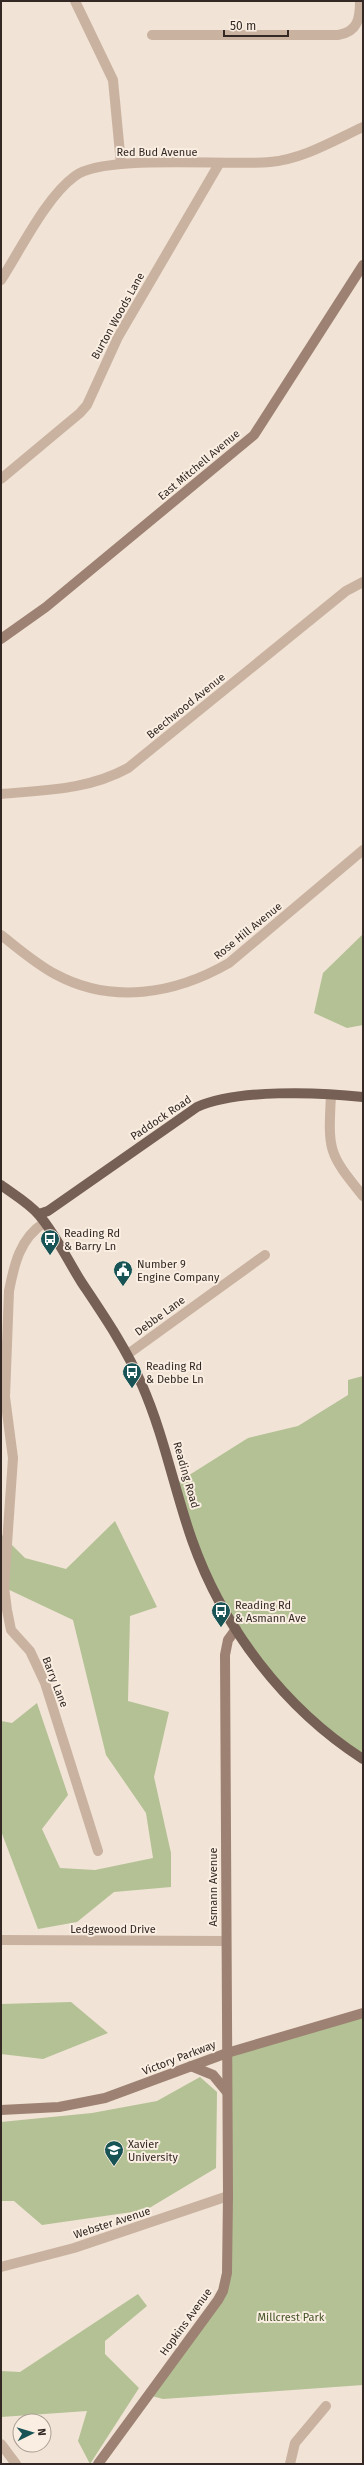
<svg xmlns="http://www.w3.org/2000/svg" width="364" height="2465" font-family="'Fira Sans',sans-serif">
<rect width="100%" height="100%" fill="#f1e3d5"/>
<g fill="#b3c195">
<polygon points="363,934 363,1025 347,1028 314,1013 323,973"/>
<polygon points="363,1376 363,1759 299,1708 222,1606 175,1484 248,1438 298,1426 348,1395 348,1380"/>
<polygon points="115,1521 157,1607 130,1616 128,1701 169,1712 154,1777 171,1853 171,1887 114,1892 77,1922 38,1929 1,1831 1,1721 12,1723 37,1703 68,1795 42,1829 60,1868 95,1870 153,1858 146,1813 106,1755 73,1620 1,1586 1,1534 25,1558 66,1569"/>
<polygon points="71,2002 108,2033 43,2059 1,2054 1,2004"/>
<polygon points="363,2013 363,2385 163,2399 148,2395 223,2291 227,2053"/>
<polygon points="200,2077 217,2092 216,2168 146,2210 42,2225 14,2201 1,2201 1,2122 92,2113 157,2101"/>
<polygon points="138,2294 147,2306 105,2341 105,2354 139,2388 90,2464 78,2441 87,2411 1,2417 1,2371 20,2372"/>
</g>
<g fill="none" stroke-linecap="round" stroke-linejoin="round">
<g stroke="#cab2a1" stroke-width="10">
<polyline points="75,1 113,80 121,164"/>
<path d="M 152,35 L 338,35 C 358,32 360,18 360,1"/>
<path d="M 1,280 C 21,249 46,197 75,176 C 104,154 226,166 270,162 C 303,159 333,141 363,127"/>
<polyline points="1,479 80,413 87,405 118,337 219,164"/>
<path d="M 1,794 C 45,790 88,790 128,768 L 346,591 L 363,582"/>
<path d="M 1,935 C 19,949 36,964 55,974 C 112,1005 175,994 229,963 L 363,850"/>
<path d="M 331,1095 C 328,1151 328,1153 363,1196"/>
<path d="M 44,1223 C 20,1238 14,1265 9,1291 L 5,1397 L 13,1458 L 4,1587 L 7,1610 L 11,1630 L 30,1651 L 45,1683 L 98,1851"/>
<polyline points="128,1354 265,1255"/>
<polyline points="1,1940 226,1941"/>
<polyline points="1,2267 74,2248 228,2196"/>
<polyline points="1,2444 16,2464"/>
<polyline points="290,2464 295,2443 326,2406"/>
</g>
<g stroke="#9d8172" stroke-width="10">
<polyline points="1,639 46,607 254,435 363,265"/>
<polyline points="191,2066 213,2075 227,2092"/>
<polyline points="1,2110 59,2107 105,2098 227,2053 363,2013"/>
<polyline points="98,2464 218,2300 223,2291 227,2273 228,2196 225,1655 228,1640 236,1629"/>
</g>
<g stroke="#765f54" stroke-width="10">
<path d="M 1,1185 C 13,1194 29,1203 39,1215 C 56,1235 68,1261 82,1283 C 104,1316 126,1348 142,1385 C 164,1435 174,1489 192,1540 C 223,1628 285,1709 363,1759"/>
<path d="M 39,1214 L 48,1211 L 197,1107 C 237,1089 319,1092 363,1097"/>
</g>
</g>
<defs>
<g id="bus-pin" transform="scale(1)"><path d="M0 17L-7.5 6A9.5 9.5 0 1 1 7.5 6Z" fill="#185456" stroke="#f9eee1"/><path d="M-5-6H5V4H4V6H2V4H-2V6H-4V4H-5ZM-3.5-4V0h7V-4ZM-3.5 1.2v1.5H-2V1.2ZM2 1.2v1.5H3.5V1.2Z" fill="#fff"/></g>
<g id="civic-pin" transform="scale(1)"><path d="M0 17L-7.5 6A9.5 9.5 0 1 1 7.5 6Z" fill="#185456" stroke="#f9eee1"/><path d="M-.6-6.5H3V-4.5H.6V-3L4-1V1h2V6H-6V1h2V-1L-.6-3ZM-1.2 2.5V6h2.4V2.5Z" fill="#fff"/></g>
<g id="university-pin" transform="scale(1)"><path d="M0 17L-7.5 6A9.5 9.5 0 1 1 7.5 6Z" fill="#185456" stroke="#f9eee1"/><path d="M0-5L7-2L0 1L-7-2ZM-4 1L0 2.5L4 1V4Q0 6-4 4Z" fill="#fff"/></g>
</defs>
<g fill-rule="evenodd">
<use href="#bus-pin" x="50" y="1239"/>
<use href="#civic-pin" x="123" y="1270"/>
<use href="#bus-pin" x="132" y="1372"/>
<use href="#bus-pin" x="221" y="1611"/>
<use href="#university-pin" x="114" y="2150"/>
</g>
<g text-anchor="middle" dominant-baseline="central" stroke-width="4" stroke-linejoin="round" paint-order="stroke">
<g font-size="11" fill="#332824" stroke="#f9eee1">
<text x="157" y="152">Red Bud Avenue</text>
<text transform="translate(118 316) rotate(-61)">Burton Woods Lane</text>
<text transform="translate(199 465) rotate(-40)">East Mitchell Avenue</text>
<text transform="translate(186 706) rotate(-39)">Beechwood Avenue</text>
<text transform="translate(248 931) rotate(-39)">Rose Hill Avenue</text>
<text transform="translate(161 1118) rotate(-34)">Paddock Road</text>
<text transform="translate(160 1316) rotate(-36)">Debbe Lane</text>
<text transform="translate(186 1475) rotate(74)">Reading Road</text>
<text transform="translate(55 1682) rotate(69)">Barry Lane</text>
<text transform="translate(213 1887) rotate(-90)">Asmann Avenue</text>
<text x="113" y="1929">Ledgewood Drive</text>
<text transform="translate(179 2058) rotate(-21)">Victory Parkway</text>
<text transform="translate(112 2223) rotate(-18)">Webster Avenue</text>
<text transform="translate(186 2322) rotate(-54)">Hopkins Avenue</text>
</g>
<g font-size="11" fill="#332824" stroke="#f9eee1" text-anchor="start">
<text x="64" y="1233">Reading Rd<tspan x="64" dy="13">&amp; Barry Ln</tspan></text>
<text x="137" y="1264">Number 9<tspan x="137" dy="13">Engine Company</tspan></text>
<text x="146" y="1366">Reading Rd<tspan x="146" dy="13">&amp; Debbe Ln</tspan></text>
<text x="235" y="1605">Reading Rd<tspan x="235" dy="13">&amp; Asmann Ave</tspan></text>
<text x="128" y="2144">Xavier<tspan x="128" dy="13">University</tspan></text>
</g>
<g font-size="11" fill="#445327" stroke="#f9eee1">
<text x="291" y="2317">Millcrest Park</text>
</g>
</g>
<rect width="364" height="2465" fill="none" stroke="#332824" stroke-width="4"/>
<g transform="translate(32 2433) rotate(85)"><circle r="19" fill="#f9eee1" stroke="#aa9f95"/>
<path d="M0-3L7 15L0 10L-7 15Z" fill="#185456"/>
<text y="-6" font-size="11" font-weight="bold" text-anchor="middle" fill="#332824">N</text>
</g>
<path d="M224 30v6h64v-6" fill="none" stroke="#332824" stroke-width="2"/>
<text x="230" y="30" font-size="12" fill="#332824" stroke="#f9eee1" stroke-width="3" paint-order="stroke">50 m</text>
</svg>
